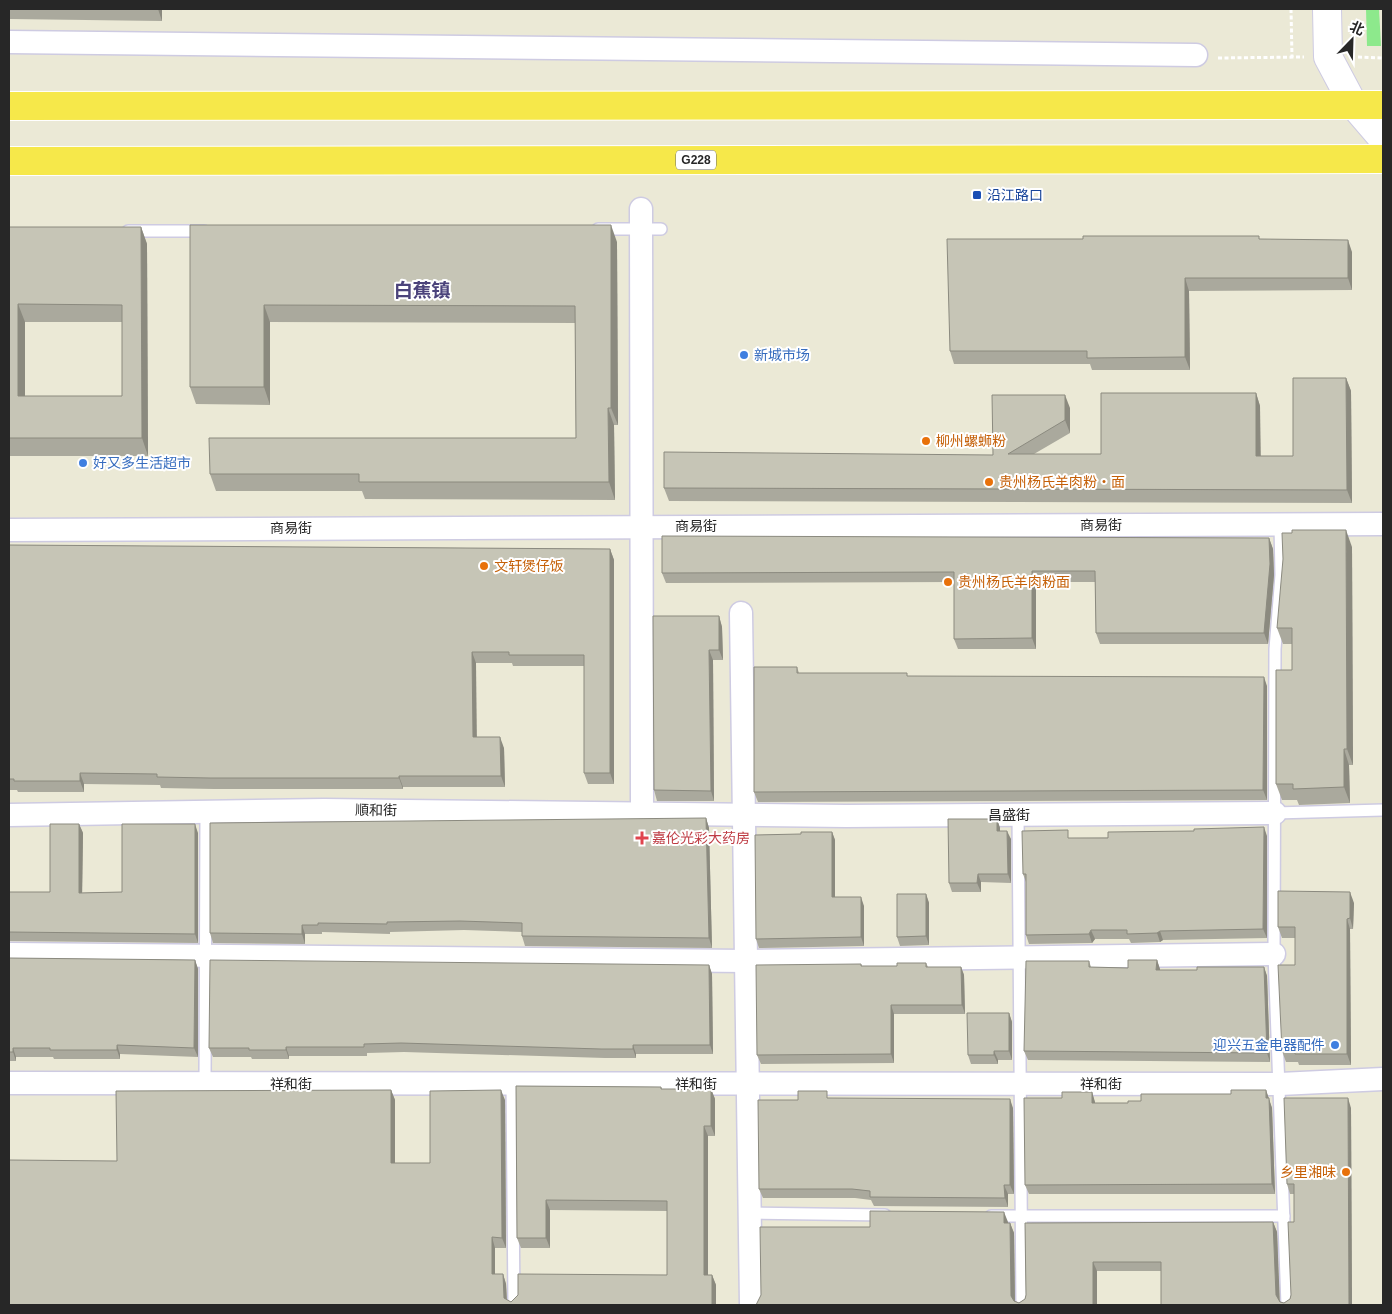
<svg xmlns="http://www.w3.org/2000/svg" width="1392" height="1314" font-family="Helvetica,'Noto Sans SC',sans-serif">
<rect width="100%" height="100%" fill="#ebe9d6"/>
<polygon fill="#8de98c" points="1366,9 1379,9 1381,46 1367,46"/>
<g fill="none" stroke-linecap="round" stroke-linejoin="round">
<g stroke="#cecbe2" stroke-width="14">
<g id="service">
<polyline points="598,229 661,229"/>
<polyline points="128,231 204,231"/>
<polyline points="1280,525 1281,575 1275,649 1274,954 1287,1305"/>
<polyline points="1275,813 1383,810"/>
<polyline points="1018,815 1022,1305"/>
<polyline points="205,1084 206,812"/>
<polyline points="512,1084 514,1305"/>
<polyline points="750,1213 885,1215"/>
<polyline points="991,1216 1284,1216"/>
</g>
</g>
<g stroke="#cecbe2" stroke-width="25">
<g id="minor">
<polyline points="9,42 1196,55"/>
<polyline points="641,209 642,814"/>
<polyline points="9,530 1383,524"/>
<polyline points="741,613 751,1305"/>
<polyline points="9,815 324,810 846,816 1275,813"/>
<polyline points="9,954 746,961 1274,954"/>
<polyline points="9,1083 1280,1084 1383,1079"/>
</g>
</g>
<g stroke="#cecbe2" stroke-width="30">
<polyline id="tertiary" points="1327,9 1328,57 1353,104 1383,139"/>
</g>
<g stroke="#fff" stroke-width="30">
<g id="trunk">
<polyline points="9,106 1383,105"/>
<polyline points="9,161 1383,159"/>
</g>
</g>
<g stroke="#fff" stroke-width="3" stroke-dasharray="4 2.5" stroke-linecap="butt">
<polyline points="1291,9 1292,57"/>
<polyline points="1358,57 1383,58"/>
<polyline points="1218,58 1304,57"/>
</g>
<use href="#service" stroke="#fff" stroke-width="11"/>
<use href="#minor" stroke="#fff" stroke-width="22"/>
<use href="#tertiary" stroke="#fff" stroke-width="28"/>
<use href="#trunk" stroke="#f6e84a" stroke-width="28"/>
</g>
<g fill="#aaa99d" fill-rule="evenodd">
<polygon points="9,9 162,9 162,21 9,19"/>
<polygon points="190,225 617,242 618,425 614,425 615,500 365,499 362,491 216,491 210,474 576,438 575,323 270,322 270,405 196,404 190,387"/>
<path d="M 9,227 L 141,227 L 147,244 L 148,456 L 9,456 ZM 25,322 L 122,322 L 122,396 L 25,396 Z"/>
<polygon points="1261,239 1352,252 1352,290 1189,291 1190,370 1092,370 1090,364 954,364 950,351"/>
<polygon points="1346,378 1351,391 1352,503 669,501 664,488 993,455 1070,408 1070,433 1034,454 1101,454 1256,393 1260,406 1260,456 1293,456"/>
<polygon points="1269,538 1273,549 1274,575 1268,644 1100,644 1096,633 1095,582 1036,582 1036,649 958,649 954,639 954,582 666,583 662,573"/>
<polygon points="9,545 610,549 614,560 614,784 588,784 584,773 584,666 513,666 512,663 476,663 476,737 504,748 505,787 403,787 403,789 214,789 161,788 160,785 84,784 84,792 18,792 17,790 9,790"/>
<polygon points="1352,547 1353,765 1349,765 1350,803 1299,805 1297,800 1282,800 1276,784 1292,670 1292,644 1283,644 1277,628"/>
<polygon points="719,616 722,627 723,660 713,660 714,801 657,801 654,790"/>
<polygon points="797,667 799,673 1267,686 1267,800 758,802 754,792"/>
<polygon points="706,818 709,828 712,948 525,946 522,936 522,932 464,930 390,932 390,934 322,932 322,934 305,934 305,944 213,943 210,933"/>
<polygon points="997,819 1000,828 1000,831 1011,839 1011,883 981,882 981,892 952,892 949,883"/>
<polygon points="79,824 83,833 82,893 122,892 198,833 198,943 9,941 9,892 50,892"/>
<polygon points="832,832 835,840 835,897 864,906 864,946 759,948 756,939 801,834"/>
<polygon points="1267,836 1267,938 1163,940 1160,942 1131,943 1129,939 1095,939 1092,943 1029,944 1026,935 1026,882 1023,874 1071,838"/>
<polygon points="926,894 929,903 929,945 900,946 897,937"/>
<polygon points="1354,903 1353,929 1350,929 1351,1065 1299,1065 1298,1062 1286,1062 1282,1051 1295,965 1295,938 1282,938 1278,927"/>
<polygon points="9,958 195,960 198,969 198,1057 120,1054 120,1059 54,1059 53,1057 16,1057 16,1061 9,1061"/>
<polygon points="1157,960 1160,970 1197,970 1264,967 1267,976 1270,1062 1028,1060 1024,1051 1089,961 1091,967 1128,968"/>
<polygon points="926,963 928,967 961,967 964,975 965,1014 894,1014 894,1063 761,1064 757,1055 861,964 862,966 897,966"/>
<polygon points="709,965 712,974 713,1054 636,1054 636,1058 605,1058 404,1052 367,1053 367,1056 289,1056 289,1059 252,1059 251,1057 213,1057 209,1048"/>
<polygon points="1009,1013 1012,1022 1012,1060 998,1060 998,1064 971,1064 968,1055"/>
<polygon points="516,1086 661,1087 662,1089 711,1089 715,1099 715,1136 708,1136 708,1275 712,1275 716,1285 716,1305 9,1305 117,1161 391,1090 395,1100 395,1163 430,1163 505,1100 506,1248 495,1248 495,1274 503,1274 506,1284 507,1300 511,1302 667,1275 667,1211 550,1210 550,1248 521,1248 517,1238"/>
<polygon points="1266,1090 1272,1108 1275,1194 1029,1194 1025,1185 1062,1098 1092,1092 1095,1103 1128,1103 1141,1101 1231,1094"/>
<polygon points="830,1098 1013,1108 1014,1194 1008,1194 1008,1207 874,1206 871,1200 855,1198 763,1198 759,1189 798,1100"/>
<polygon points="1351,1108 1352,1305 1161,1305 1161,1271 1097,1271 1097,1305 756,1305 870,1227 1008,1222 1008,1223 1010,1223 1014,1233 1015,1301 1019,1303 1025,1299 1026,1295 1025,1223 1273,1222 1277,1232 1279,1301 1284,1303 1290,1299 1291,1295 1294,1222 1294,1194 1290,1194 1287,1184"/>
</g>
<g fill="#8b8a7f">
<polygon points="158,9 162,9 162,21"/>
<polygon points="611,225 617,242 618,425 611,408"/>
<polygon points="141,227 147,244 148,456 142,438"/>
<polygon points="1348,240 1352,252 1352,290 1348,278"/>
<polygon points="1185,278 1189,291 1190,370 1185,357"/>
<polygon points="18,304 25,322 25,414 18,396"/>
<polygon points="264,305 270,322 270,405 264,387"/>
<polygon points="1346,378 1351,391 1352,503 1347,490"/>
<polygon points="1256,393 1260,406 1261,468 1256,456"/>
<polygon points="1065,395 1070,408 1070,433 1065,420"/>
<polygon points="608,408 614,425 615,500 609,482"/>
<polygon points="1346,530 1352,547 1353,765 1347,749"/>
<polygon points="1269,538 1273,549 1274,575 1268,644 1264,633"/>
<polygon points="610,549 614,560 614,784 610,773"/>
<polygon points="1032,571 1036,582 1036,649 1032,638"/>
<polygon points="719,616 722,627 723,660 719,650"/>
<polygon points="709,650 713,660 714,801 711,791"/>
<polygon points="472,652 476,663 477,748 473,737"/>
<polygon points="1264,677 1267,686 1267,800 1263,790"/>
<polygon points="500,737 504,748 505,787 501,776"/>
<polygon points="1344,749 1349,765 1350,803 1344,787"/>
<polygon points="80,773 84,784 84,792 80,781"/>
<polygon points="399,776 403,787 403,789 399,778"/>
<polygon points="706,818 709,828 712,948 709,938"/>
<polygon points="997,819 1000,828 1000,839 997,831"/>
<polygon points="79,824 83,833 82,902 79,893"/>
<polygon points="195,824 198,833 198,943 195,934"/>
<polygon points="1264,827 1267,836 1267,938 1263,929"/>
<polygon points="1007,831 1011,839 1011,883 1008,874"/>
<polygon points="832,832 835,840 835,906 832,897"/>
<polygon points="978,874 981,882 981,892 977,883"/>
<polygon points="1350,892 1354,903 1353,929 1350,918"/>
<polygon points="926,894 929,903 929,945 926,936"/>
<polygon points="861,897 864,906 864,946 861,937"/>
<polygon points="1347,919 1350,929 1351,1065 1347,1054"/>
<polygon points="302,925 305,934 305,944 302,934"/>
<polygon points="1091,930 1095,939 1092,943 1089,934"/>
<polygon points="1160,931 1163,940 1160,942 1157,933"/>
<polygon points="195,960 198,969 198,1057 194,1048"/>
<polygon points="1157,960 1160,969 1160,978 1156,970"/>
<polygon points="709,965 712,974 713,1054 710,1045"/>
<polygon points="961,967 964,975 965,1014 962,1005"/>
<polygon points="1264,967 1267,976 1270,1062 1267,1053"/>
<polygon points="891,1005 894,1014 894,1063 891,1054"/>
<polygon points="1009,1013 1012,1022 1012,1060 1009,1051"/>
<polygon points="117,1045 120,1054 120,1059 117,1050"/>
<polygon points="633,1045 636,1054 636,1058 633,1049"/>
<polygon points="286,1047 289,1056 289,1059 286,1050"/>
<polygon points="13,1048 16,1057 16,1061 13,1052"/>
<polygon points="994,1051 998,1060 998,1064 994,1055"/>
<polygon points="711,1089 715,1099 715,1136 711,1126"/>
<polygon points="391,1090 395,1100 395,1173 391,1163"/>
<polygon points="501,1090 505,1100 506,1248 502,1238"/>
<polygon points="1266,1090 1272,1108 1275,1194 1272,1184"/>
<polygon points="1092,1092 1095,1102 1095,1113 1092,1103"/>
<polygon points="1348,1098 1351,1108 1352,1305 1349,1305"/>
<polygon points="1010,1099 1013,1108 1014,1194 1010,1185"/>
<polygon points="704,1126 708,1136 708,1285 704,1275"/>
<polygon points="1004,1185 1008,1194 1008,1207 1005,1198"/>
<polygon points="546,1200 550,1210 550,1248 546,1238"/>
<polygon points="1004,1212 1008,1222 1008,1233 1004,1223"/>
<polygon points="1273,1222 1277,1232 1280,1305 1276,1295"/>
<polygon points="1010,1223 1014,1233 1015,1305 1011,1296"/>
<polygon points="492,1237 495,1248 495,1284 492,1274"/>
<polygon points="1093,1262 1097,1271 1097,1305 1093,1305"/>
<polygon points="503,1274 506,1284 507,1305 504,1298"/>
<polygon points="712,1275 716,1285 716,1305 712,1305"/>
</g>
<g fill="#c6c5b6" stroke="#8b8a7f" fill-rule="evenodd">
<polygon points="190,225 611,225 611,408 608,408 609,482 359,482 359,474 210,474 209,438 576,438 575,306 264,305 264,387 190,387"/>
<path d="M 9,227 L 141,227 L 142,438 L 9,438 ZM 18,304 L 122,305 L 122,396 L 18,396 Z"/>
<polygon points="1083,236 1259,236 1259,239 1348,240 1348,278 1185,278 1185,357 1087,358 1087,351 950,351 947,239 1083,239"/>
<polygon points="1293,378 1346,378 1347,490 664,488 664,452 993,455 992,395 1065,395 1065,420 1008,454 1101,454 1101,393 1256,393 1256,456 1293,456"/>
<polygon points="1292,530 1346,530 1347,749 1344,749 1344,787 1293,789 1293,784 1276,784 1276,670 1292,670 1292,628 1277,628 1283,559 1282,533 1292,533"/>
<polygon points="662,536 1269,538 1270,564 1264,633 1096,633 1095,571 1032,571 1032,638 954,639 954,572 662,573"/>
<polygon points="9,545 610,549 610,773 584,773 584,655 509,655 509,652 472,652 473,737 500,737 501,776 399,776 399,778 210,778 157,777 157,774 80,773 80,781 14,781 14,779 9,779"/>
<polygon points="653,616 719,616 719,650 709,650 711,791 654,790"/>
<polygon points="754,667 797,667 797,673 907,673 907,676 1264,677 1263,790 754,792"/>
<polygon points="706,818 709,938 522,936 522,923 460,921 387,922 387,924 318,923 318,925 302,925 302,934 210,933 210,823"/>
<polygon points="948,819 997,819 997,831 1007,831 1008,874 978,874 977,883 949,883"/>
<polygon points="50,824 79,824 79,893 122,892 122,824 195,824 195,934 9,932 9,892 50,892"/>
<polygon points="1264,827 1263,929 1160,931 1157,933 1127,934 1127,930 1091,930 1089,934 1026,935 1026,874 1023,874 1022,831 1068,830 1068,838 1108,838 1108,832 1194,831 1194,829"/>
<polygon points="801,832 832,832 832,897 861,897 861,937 756,939 755,835 801,834"/>
<polygon points="1278,891 1350,892 1350,918 1347,919 1347,1054 1295,1054 1295,1051 1282,1051 1278,965 1295,965 1295,927 1278,927"/>
<polygon points="897,894 926,894 926,936 897,937"/>
<polygon points="9,958 195,960 194,1048 117,1045 117,1050 50,1050 50,1048 13,1048 13,1052 9,1052"/>
<polygon points="210,960 709,965 710,1045 633,1045 633,1049 601,1049 401,1043 364,1044 364,1047 286,1047 286,1050 249,1050 249,1048 209,1048"/>
<polygon points="1128,960 1157,960 1156,970 1197,970 1197,967 1264,967 1267,1053 1024,1051 1026,961 1089,961 1089,967 1128,968"/>
<polygon points="897,963 926,963 926,967 961,967 962,1005 891,1005 891,1054 757,1055 756,965 861,964 861,966 897,966"/>
<polygon points="967,1013 1009,1013 1009,1051 994,1051 994,1055 968,1055"/>
<polygon points="516,1086 661,1087 661,1089 711,1089 711,1126 704,1126 704,1275 712,1275 712,1305 9,1305 9,1160 117,1161 116,1091 391,1090 391,1163 430,1163 430,1091 501,1090 502,1238 492,1237 492,1274 503,1274 504,1298 511,1302 518,1295 518,1274 667,1275 667,1201 546,1200 546,1238 517,1238"/>
<polygon points="1231,1090 1266,1090 1266,1098 1269,1098 1272,1184 1025,1185 1024,1098 1062,1098 1062,1092 1092,1092 1092,1103 1128,1103 1128,1101 1141,1101 1141,1094 1231,1094"/>
<polygon points="798,1091 827,1091 827,1098 1010,1099 1010,1185 1004,1185 1005,1198 870,1197 870,1191 852,1189 759,1189 758,1100 798,1100"/>
<polygon points="1284,1098 1348,1098 1349,1305 1161,1305 1161,1262 1093,1262 1093,1305 756,1305 761,1295 760,1227 870,1227 870,1211 1004,1212 1004,1223 1010,1223 1011,1296 1014,1301 1019,1303 1025,1299 1026,1295 1025,1223 1273,1222 1276,1295 1280,1302 1284,1303 1290,1299 1291,1295 1288,1222 1294,1222 1294,1184 1287,1184"/>
</g>
<rect fill="#1a4fb4" stroke="#fff" stroke-width="2" x="972" y="190" width="10" height="10" rx="2.5"/>
<g fill="#3f7fe0" stroke="#fff" stroke-width="2">
<circle cx="744" cy="355" r="5"/>
<circle cx="83" cy="463" r="5"/>
<circle cx="1335" cy="1045" r="5"/>
</g>
<g fill="#e8710a" stroke="#fff" stroke-width="2">
<circle cx="926" cy="441" r="5"/>
<circle cx="989" cy="482" r="5"/>
<circle cx="484" cy="566" r="5"/>
<circle cx="948" cy="582" r="5"/>
<circle cx="1346" cy="1172" r="5"/>
</g>
<path fill="#e0444e" stroke="#fff" stroke-width="2" d="M639.5 830.5h5v5h5v5h-5v5h-5v-5h-5v-5h5z"/>
<g text-anchor="middle" dominant-baseline="central" stroke-width="4" stroke-linejoin="round" paint-order="stroke">
<rect fill="#fff" stroke="#686868" stroke-width="1" x="676" y="150.5" width="40" height="19" rx="4"/>
<g font-size="12" font-weight="bold" fill="#272727">
<text x="696" y="160">G228</text>
</g>
<g font-size="14" fill="#164399" stroke="#fff" text-anchor="start">
<text x="987" y="195">沿江路口</text>
</g>
<g font-size="14" fill="#366cbe" stroke="#fff" text-anchor="start">
<text x="754" y="355">新城市场</text>
<text x="93" y="463">好又多生活超市</text>
<text x="1325" y="1045" text-anchor="end">迎兴五金电器配件</text>
</g>
<g font-size="14" fill="#c56008" stroke="#fff" text-anchor="start">
<text x="936" y="441">柳州螺蛳粉</text>
<text x="999" y="482">贵州杨氏羊肉粉・面</text>
<text x="494" y="566">文轩煲仔饭</text>
<text x="958" y="582">贵州杨氏羊肉粉面</text>
<text x="1336" y="1172" text-anchor="end">乡里湘味</text>
</g>
<g font-size="14" fill="#272727" stroke="#fff">
<text x="1101" y="525">商易街</text>
<text x="696" y="526">商易街</text>
<text x="291" y="528">商易街</text>
<text transform="translate(376 810) rotate(1)">順和街</text>
<text x="1009" y="815">昌盛街</text>
<text x="291" y="1084">祥和街</text>
<text x="696" y="1084">祥和街</text>
<text x="1101" y="1084">祥和街</text>
</g>
<g font-size="14" fill="#be3a42" stroke="#fff" text-anchor="start">
<text x="652" y="838">嘉伦光彩大药房</text>
</g>
<g font-size="19" font-weight="bold" fill="#4b437b" stroke="#fff">
<text x="422" y="290">白蕉镇</text>
</g>
</g>
<rect width="1392" height="1314" fill="none" stroke="#272727" stroke-width="20"/>
<g transform="translate(1352 40) rotate(23)" stroke="#ffffff" stroke-width="4" paint-order="stroke">
<path d="M0-4L9 19L0 12L-9 19Z" fill="#272727"/>
<text y="-8" font-size="14" font-weight="bold" text-anchor="middle" fill="#272727">北</text>
</g>
</svg>
